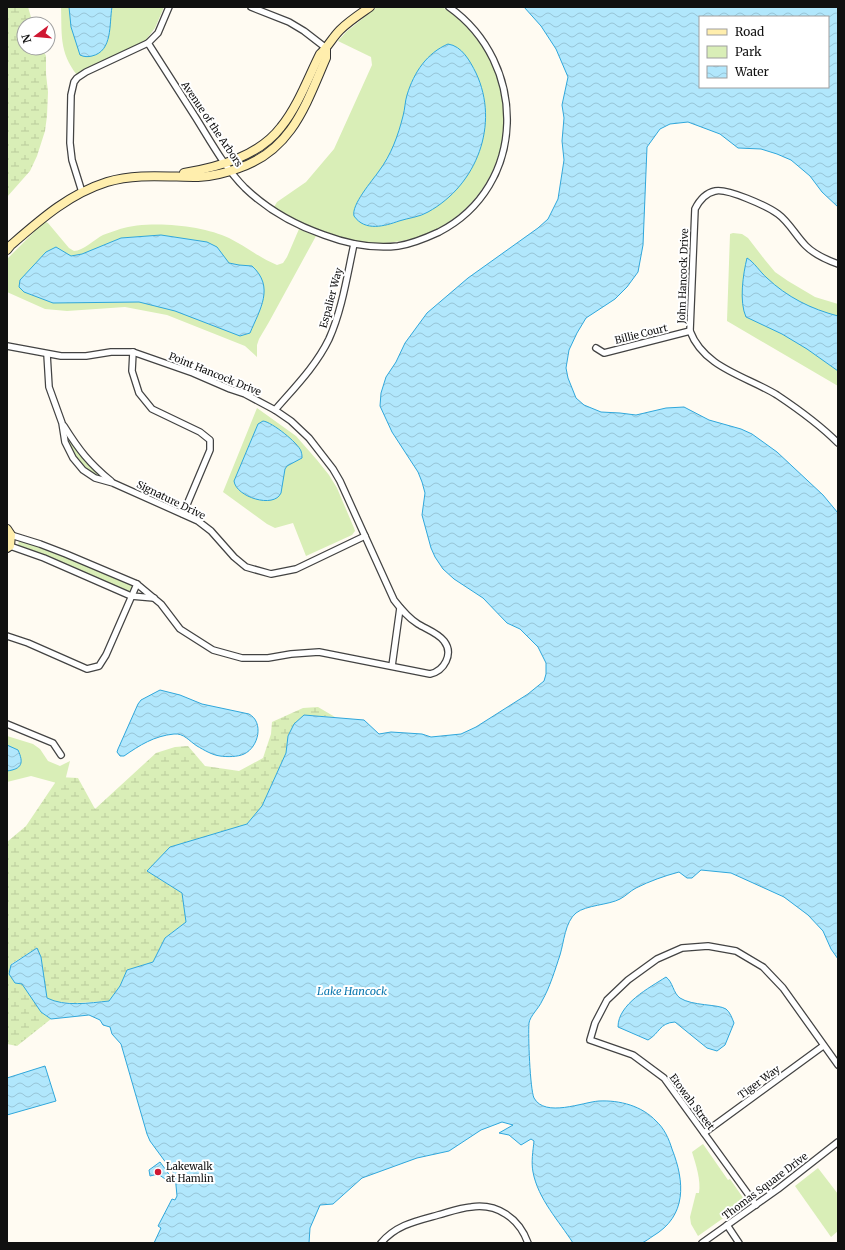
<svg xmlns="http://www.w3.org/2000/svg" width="845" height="1250" font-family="Merriweather,serif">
<defs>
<pattern id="wetland-marsh" width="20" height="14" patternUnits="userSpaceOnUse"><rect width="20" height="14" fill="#d9eeb7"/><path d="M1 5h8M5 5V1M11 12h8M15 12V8" fill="none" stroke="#b9cb9c"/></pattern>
<pattern id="water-waves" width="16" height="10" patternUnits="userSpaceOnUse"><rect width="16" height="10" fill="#b1e7fc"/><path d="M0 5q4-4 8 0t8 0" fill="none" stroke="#97c5d7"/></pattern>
</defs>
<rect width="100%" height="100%" fill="#fffbf2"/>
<g fill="url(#wetland-marsh)">
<polygon points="7,7 28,7 33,24 24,24 24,48 42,48 46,56 46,74 48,92 47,116 45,131 37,156 30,171 7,197"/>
<polygon points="318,707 335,717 304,715 288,736 286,753 262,806 247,824 234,829 147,871 182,893 186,922 165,938 153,962 127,970 120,986 109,1001 76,1003 56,1002 47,998 37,948 11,964 41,1012 51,1019 17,1046 7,1044 7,842 26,826 59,777 78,778 95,809 156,753 175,747 188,746 205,766 239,771 263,758 271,734 272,722 303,708"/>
</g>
<g fill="#d9eeb7">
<path d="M 61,7 L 164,7 L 155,28 L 145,41 L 84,70 L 77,75 C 59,52 62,34 61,7 Z"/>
<path d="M 377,7 C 392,7 408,7 423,7 C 428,7 436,6 441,7 C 451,10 467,26 473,34 C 545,120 485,246 373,243 C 338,243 303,225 274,207 L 277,202 L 306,182 L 334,149 L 372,65 L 371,57 L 338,41 L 346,32 Z"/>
<path d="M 46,222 L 48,223 L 69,248 L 74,251 C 83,251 95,239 103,235 C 108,233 115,231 120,229 C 149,220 202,225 229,238 C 245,246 260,258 277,265 L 283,263 L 287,257 L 299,229 L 316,236 L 269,322 L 259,339 L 257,345 L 257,357 L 245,346 L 167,315 L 125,307 L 67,311 L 45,309 L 7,292 L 7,259 L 33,233 C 36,228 39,223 46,222 Z"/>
<polygon points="733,233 742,234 748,238 765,260 775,272 788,281 815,297 838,304 838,386 727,321 730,234"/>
<polygon points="257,408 296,436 317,460 329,475 337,488 354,528 355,531 352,535 306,556 293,523 275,528 267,524 223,492"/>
<path d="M 66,435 L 67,435 L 106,479 C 85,477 71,454 66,435 Z"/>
<polygon points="19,540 21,540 48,548 130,584 132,586 131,591 128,592 18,546"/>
<polygon points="7,736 33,744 40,749 48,761 60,766 70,761 64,785 31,776 7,782"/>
<path d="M 703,1144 L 728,1180 L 730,1179 L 746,1202 L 698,1236 L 691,1224 L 690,1217 L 696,1193 L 699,1193 C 701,1180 696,1165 692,1152 Z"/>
<polygon points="818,1168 838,1194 838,1231 831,1237 795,1186"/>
</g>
<g fill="url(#water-waves)" stroke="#30a7db" fill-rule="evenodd">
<path d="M 69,7 L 112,7 C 109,24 113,51 92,56 C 88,57 84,57 80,55 L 71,27 Z"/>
<path d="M 524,7 L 838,7 L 838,207 L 822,192 L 810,176 L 791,160 L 777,154 L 761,149 L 738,148 L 720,134 L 688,122 L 670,124 L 660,129 L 647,147 L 643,245 L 638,272 L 627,287 L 615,299 L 586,318 L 577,333 L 569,350 L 566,368 L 568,378 L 576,398 L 584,405 L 601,412 L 620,413 L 636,415 L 666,408 L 684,407 L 709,420 L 741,429 L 752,434 L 777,452 L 823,495 L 838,513 L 838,959 L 831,949 L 823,931 L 808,915 L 784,897 L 731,873 L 701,870 L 692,878 L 687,878 L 679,872 C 664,876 650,881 636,888 C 630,891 626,896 620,899 C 609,905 586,905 576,913 C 565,922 564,942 560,955 C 555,970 550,987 542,1001 C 539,1008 530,1016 529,1023 C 528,1035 530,1089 534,1098 C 545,1118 583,1102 599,1101 C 620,1100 642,1106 656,1121 C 664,1128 669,1139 672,1149 C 685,1182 687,1216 653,1236 C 650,1238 646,1241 642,1243 C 636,1244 628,1243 622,1243 C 606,1243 589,1243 573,1243 C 559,1221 538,1199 533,1172 C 531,1162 533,1151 534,1141 L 531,1139 L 521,1145 L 509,1135 L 499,1133 L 513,1125 L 502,1122 L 481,1130 L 449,1151 L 417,1158 L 362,1178 L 333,1204 L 320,1205 L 310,1228 L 309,1243 L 154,1243 L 161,1228 L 158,1226 L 172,1199 L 175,1200 L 177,1196 L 175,1175 L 150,1141 L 147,1134 L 121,1044 L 112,1034 L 110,1027 L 103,1025 L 100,1020 L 89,1015 L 51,1019 L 41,1012 L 22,984 L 15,983 L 9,974 L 11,965 L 37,948 L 41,957 L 47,998 C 65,1007 89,1003 109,1001 L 120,986 L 127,970 L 153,962 L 165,938 L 186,922 L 182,893 L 147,871 L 170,847 L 247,824 L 262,806 L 286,753 L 288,736 L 294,724 L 304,715 L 364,720 L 379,734 L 391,732 L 422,734 L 431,737 L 461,734 L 476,727 L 528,694 L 544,681 L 546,674 L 546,663 L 538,647 L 520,629 L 507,623 L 483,598 L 454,579 L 443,569 L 435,557 L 431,548 L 422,515 L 425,493 L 422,482 L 418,472 L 392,432 L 380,406 L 381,393 L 386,377 L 396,362 L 405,343 L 427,313 L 468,278 L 538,228 L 548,219 L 558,199 L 564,160 L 562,141 L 564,118 L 562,105 L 568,77 L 556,49 L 541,26 ZM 700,17 L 828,17 L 828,87 L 700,87 Z"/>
<path d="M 448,44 C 462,46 470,61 476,73 C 500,124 477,185 428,212 C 420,217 408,218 399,221 C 385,226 365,232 354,216 C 351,205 372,181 379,171 C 391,155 398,136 403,116 C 405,109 405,101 407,95 C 414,72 427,53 448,44 Z"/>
<path d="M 161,235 L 207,242 L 217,247 L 229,263 L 239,265 L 252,266 C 275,287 260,309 250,333 L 240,336 L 175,311 L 139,302 L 53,303 L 24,292 L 19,287 L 20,280 L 46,252 L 56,247 L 71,256 L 82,254 L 121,238 Z"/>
<path d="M 747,258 C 754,262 760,272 767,278 C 787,297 811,309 838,316 L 838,371 L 807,349 L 782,334 L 746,317 C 739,302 743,274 747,258 Z"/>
<path d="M 263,421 C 272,422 298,443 301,451 C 302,455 302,455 302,458 L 287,466 L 285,469 L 281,493 C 274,509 236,497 234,481 L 258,424 Z"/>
<path d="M 160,690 L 180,695 L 202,704 L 249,714 C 264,722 259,747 244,754 C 238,757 227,757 220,756 C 212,755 204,750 197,746 C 189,741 184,733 174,734 C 154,736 140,745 124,756 L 120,756 L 117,752 L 118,749 L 138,704 L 141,700 Z"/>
<path d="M 7,745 L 18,750 C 24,763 22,769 7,771 Z"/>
<path d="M 666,977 C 673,982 673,993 680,998 C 692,1006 718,1004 726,1009 C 730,1012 732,1018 734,1023 L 725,1045 L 717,1051 L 707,1048 L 675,1022 C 659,1023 660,1033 648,1040 L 618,1027 C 618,1004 649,988 666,977 Z"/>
<polygon points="45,1066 56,1101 7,1115 7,1078"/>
<polygon points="160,1162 171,1177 168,1181 158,1174 150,1176 149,1170"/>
</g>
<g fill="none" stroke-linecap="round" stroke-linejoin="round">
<g stroke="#434343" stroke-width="8">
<g id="street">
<polyline points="251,7 289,22 304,31 326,48"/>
<path d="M 148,43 C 164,68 180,93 196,118 C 211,142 225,168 245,188 C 268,210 295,225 324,235 C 348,244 373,249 398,246 C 412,244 426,238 439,232 C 528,186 528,63 449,7"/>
<polyline points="82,192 72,160 70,143 71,95 74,82 77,78 86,72 148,43 158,33 169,7"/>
<path d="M 838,264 C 827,260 815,255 806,246 C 796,236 789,222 778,214 C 767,206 727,188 715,191 C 706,193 699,201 695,209 L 690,331 C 704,368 746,376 777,395 C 798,409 820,425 838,443"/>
<path d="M 7,346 L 61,356 L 86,356 L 111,352 L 133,352 L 193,373 L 230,389 L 245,394 L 275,410 L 291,421 L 309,438 L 333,469 L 340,481 L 394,600 C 401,609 408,618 418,624 C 426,629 438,633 444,641 C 454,654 444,671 430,674 L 319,652 L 291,654 L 268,658 L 242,658 L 213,650 L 180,629 L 161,604 L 137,584 L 66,554 L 40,544 L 11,535"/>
<polyline points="596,348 604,353 690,331"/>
<polyline points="133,352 132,371 139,393 152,409 200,432 210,440 210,450 183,514"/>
<polyline points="47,354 49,387 62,423 65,442 73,458 83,470 95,478 113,483 198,521 211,531 234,557 246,567 271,574 296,569 365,536"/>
<path d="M 275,410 C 294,388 316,366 329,339 C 342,310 347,276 354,244"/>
<path d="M 64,426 C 79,450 89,463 111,481"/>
<polyline points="10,546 44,558 131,596 154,598"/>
<polyline points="7,636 28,643 87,669 99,666 106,655 137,584"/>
<polyline points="392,666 400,608"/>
<polyline points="7,724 53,743 61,755"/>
<polyline points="704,1133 823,1046"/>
<polyline points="756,1205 664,1078 633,1055 590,1040 595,1023 607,1000 628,980 657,959 682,948 708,946 736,951 763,967 783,988 838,1065"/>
<polyline points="727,1225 739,1243"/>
<path d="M 381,1243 C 396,1225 416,1221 438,1215 C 449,1212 460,1208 471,1207 C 497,1203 519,1218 528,1243"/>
<polyline points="702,1243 778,1189 838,1142"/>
</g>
</g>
<g stroke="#323232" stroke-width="10">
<g id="secondary">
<path d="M 184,173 C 219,167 259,156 281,127 C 298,106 308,78 320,54 C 328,47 332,38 340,30 C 349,21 360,14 370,7"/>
<path d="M 7,250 L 11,245 C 41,219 69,194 107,182 C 136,173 168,177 198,177 C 213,176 226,173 239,168 C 292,150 306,104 326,58 L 326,48"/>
<polyline points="7,529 11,535 10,546 7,548"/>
</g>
</g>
<use href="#street" stroke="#fff" stroke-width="5.5"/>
<use href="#secondary" stroke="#ffeead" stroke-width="8"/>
</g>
<circle fill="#cf1832" stroke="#fff" stroke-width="1.5" cx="158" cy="1172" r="4"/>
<g text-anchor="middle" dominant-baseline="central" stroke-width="4" stroke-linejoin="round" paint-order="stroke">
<g font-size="10" fill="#101010" stroke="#fff">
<text transform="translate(212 124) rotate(56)">Avenue of the Arbors</text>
<text transform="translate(683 276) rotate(-88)">John Hancock Drive</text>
<text transform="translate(331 298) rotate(-75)">Espalier Way</text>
<text transform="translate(641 334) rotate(-14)">Billie Court</text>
<text transform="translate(215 374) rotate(22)">Point Hancock Drive</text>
<text transform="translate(171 500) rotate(26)">Signature Drive</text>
<text transform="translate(759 1082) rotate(-36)">Tiger Way</text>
<text transform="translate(692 1102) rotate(53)">Etowah Street</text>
<text transform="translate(765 1186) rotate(-37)">Thomas Square Drive</text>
</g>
<g font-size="10" fill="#101010" stroke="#fff" text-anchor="start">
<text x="166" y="1166">Lakewalk<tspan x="166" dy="12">at Hamlin</tspan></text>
</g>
<g font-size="11" font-style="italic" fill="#0b77af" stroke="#fff">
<text x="352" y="991">Lake Hancock</text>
</g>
</g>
<rect width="845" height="1250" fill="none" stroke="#101010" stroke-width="16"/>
<rect x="699" y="16" width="130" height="72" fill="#ffffff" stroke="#9f9f9f"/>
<rect x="707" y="29" width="20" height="6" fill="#ffeead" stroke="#9f9f9f"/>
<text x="735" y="36" font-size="12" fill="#101010">Road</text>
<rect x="707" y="46" width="20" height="12" fill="#d9eeb7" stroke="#9f9f9f"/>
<text x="735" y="56" font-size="12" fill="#101010">Park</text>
<rect x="707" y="66" width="20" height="12" fill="url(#water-waves)" stroke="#9f9f9f"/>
<text x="735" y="76" font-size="12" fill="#101010">Water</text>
<g transform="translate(36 36) rotate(254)"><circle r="19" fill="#ffffff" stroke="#9f9f9f"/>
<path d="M0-3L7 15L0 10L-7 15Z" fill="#cf1832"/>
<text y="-6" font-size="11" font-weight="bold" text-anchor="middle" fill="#101010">N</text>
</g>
</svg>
